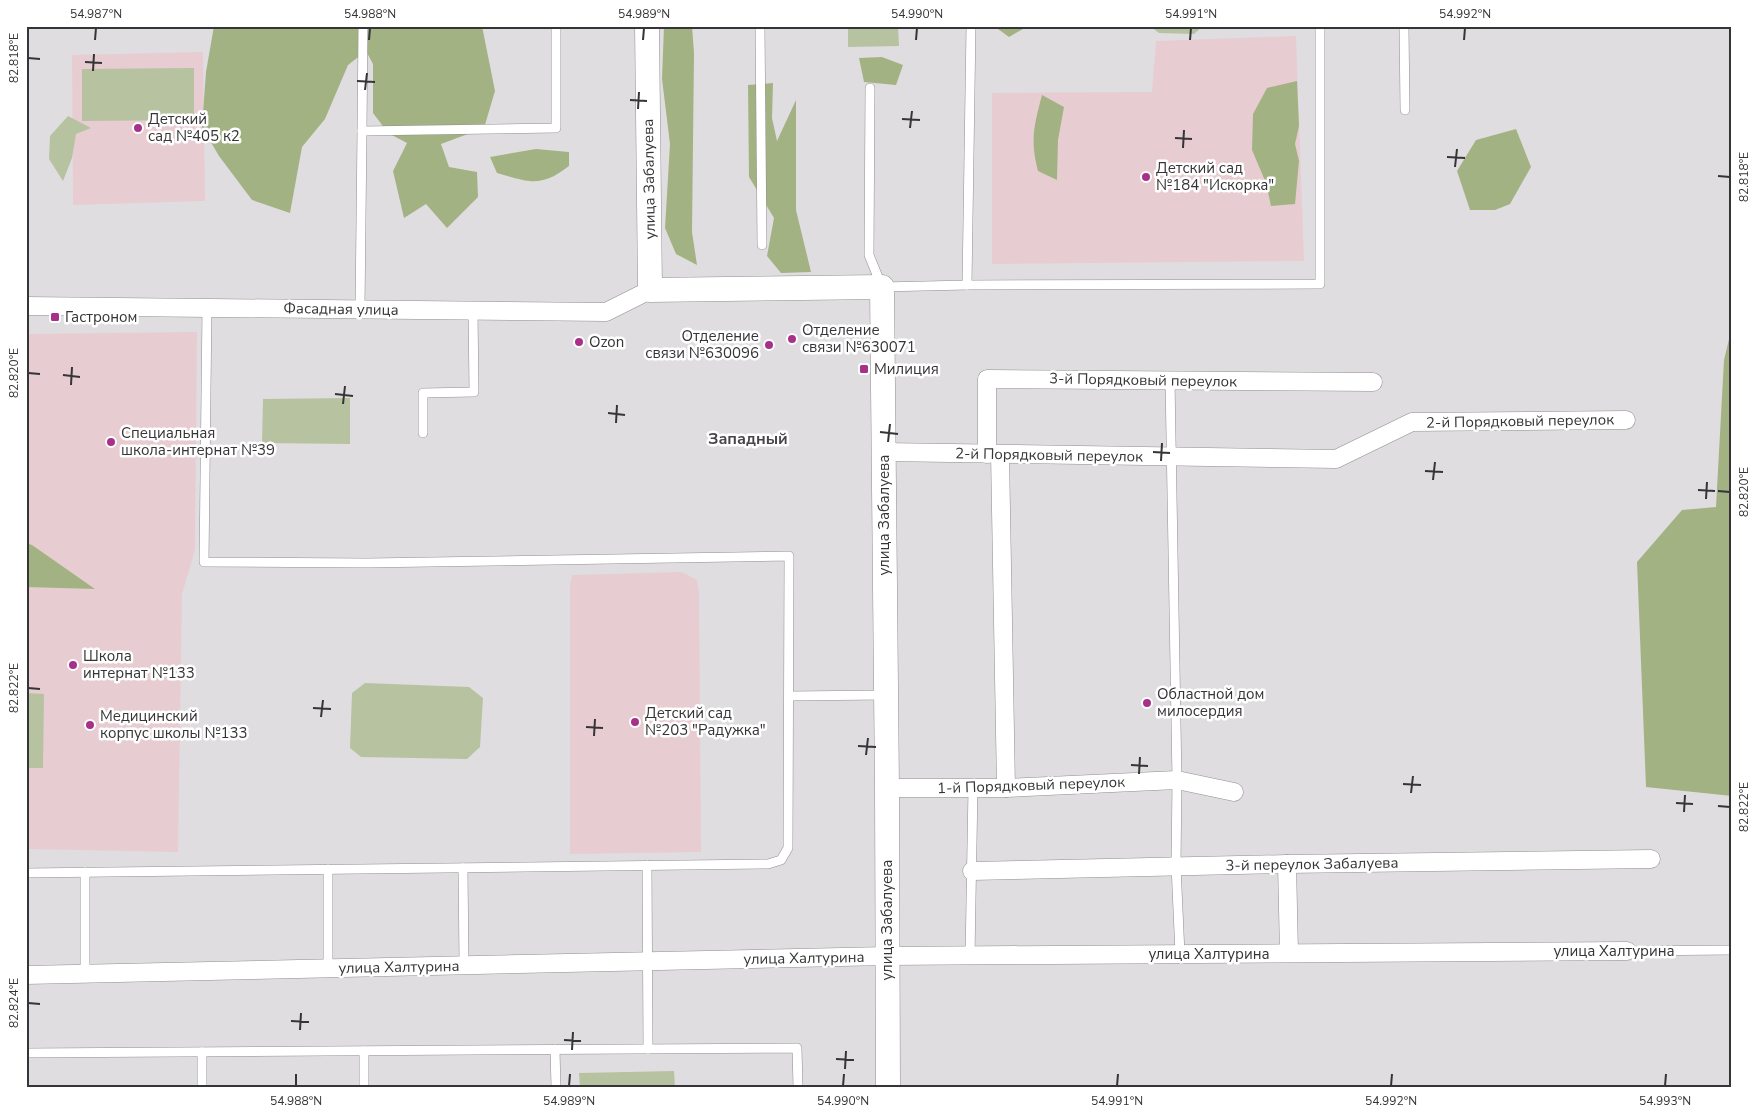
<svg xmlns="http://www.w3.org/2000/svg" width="1758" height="1114" font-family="'Nunito Sans',sans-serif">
<rect width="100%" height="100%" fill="#e0dde1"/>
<g fill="#e7cdd1">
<polygon points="1296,36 1304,261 992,264 992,93 1152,92 1156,41"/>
<polygon points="203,52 205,201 73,205 72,55"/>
<polygon points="197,332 195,550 182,594 178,852 26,849 26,334"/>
<polygon points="682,572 697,580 699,593 701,852 570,854 570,585 572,575"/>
</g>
<g fill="#b7c2a0">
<polygon points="848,26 898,26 899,46 848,47"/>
<polygon points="1150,26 1203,26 1194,34 1159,33"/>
<polygon points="194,68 194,120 82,121 82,69"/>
<polygon points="68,116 91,128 76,134 72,158 63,181 49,159 50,136"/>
<polygon points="350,398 350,444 262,443 263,399"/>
<polygon points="365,683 469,687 483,698 480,747 467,759 361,757 350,748 352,693"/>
<polygon points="26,693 44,694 43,768 26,768"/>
<polygon points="674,1071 675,1088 580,1088 579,1073"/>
</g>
<g fill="#a3b283">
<polygon points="214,26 482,26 495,91 484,128 441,144 449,167 477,172 478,197 447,228 426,204 404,218 393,171 407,143 388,133 373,113 373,64 366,51 348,65 325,119 302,147 290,213 252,200 219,156 202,127 206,72"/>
<polygon points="664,26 692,26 694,53 692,232 697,265 676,254 665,228 670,144 662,79"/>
<polygon points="994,26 1028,26 1009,37"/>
<polygon points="882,57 903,65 896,85 864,82 859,58"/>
<polygon points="1297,81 1299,126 1295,144 1299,161 1295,204 1271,206 1266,183 1252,150 1253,114 1267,88"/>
<polygon points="773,83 772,118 777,141 796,100 796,210 811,272 781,273 767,256 774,218 749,177 748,85"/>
<path d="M 1042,95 L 1064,107 L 1058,140 L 1057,180 L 1038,171 C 1030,139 1034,126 1042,95 Z"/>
<polygon points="1516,129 1531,167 1510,204 1495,210 1470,210 1457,171 1476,140"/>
<path d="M 536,149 L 569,152 L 569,166 C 541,188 529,182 497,173 L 490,157 Z"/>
<polygon points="1732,327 1732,796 1646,787 1637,562 1682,510 1716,507 1724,360"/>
<polygon points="26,543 32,545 95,589 26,587"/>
</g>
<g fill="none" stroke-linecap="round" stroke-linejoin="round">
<g stroke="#918e91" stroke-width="10">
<g id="lane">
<polyline points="760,26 762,245"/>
<polyline points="1404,26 1405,110"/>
<polyline points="870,88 869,255 882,287 967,285 971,26"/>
<polyline points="362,131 363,26"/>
<polyline points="967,285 1320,284 1320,26"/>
<polyline points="360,309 362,131 556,128 556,26"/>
<polyline points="1170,380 1177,780 1176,866 1180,954"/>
<polyline points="423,433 423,393 474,392 473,310"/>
<polyline points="790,696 884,695"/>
<polyline points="647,865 648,1049"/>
<polyline points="463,868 464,965"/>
<polyline points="328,869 328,968"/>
<polyline points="85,872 85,974"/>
<polyline points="26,873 768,864 781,860 788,848 789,556 367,563 204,562 207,307"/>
<polyline points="1627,951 1732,950"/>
<polyline points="970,956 973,788"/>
<polyline points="555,1049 556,1088"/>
<polyline points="26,1053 797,1048 798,1088"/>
<polyline points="202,1088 202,1052"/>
<polyline points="364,1088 364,1051"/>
</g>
</g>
<g stroke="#918e91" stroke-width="19">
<g id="street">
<polyline points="26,306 606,312 650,290"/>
<polyline points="883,452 1336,459 1412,422 1626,420"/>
<polyline points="987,454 987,379 1373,382"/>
<polyline points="1000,454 1006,788"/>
<polyline points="887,788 1006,788 1177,780 1234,792"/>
<polyline points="1287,864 1289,953"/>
<polyline points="972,871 1287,864 1651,859"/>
<polyline points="26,975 887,956 1627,951"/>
</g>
</g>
<g stroke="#918e91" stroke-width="25">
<polyline id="secondary" points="647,26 650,290 882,287 887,788 888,1088"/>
</g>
<use href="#lane" stroke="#fff" stroke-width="9"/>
<use href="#street" stroke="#fff" stroke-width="18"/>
<use href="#secondary" stroke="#fff" stroke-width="24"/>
</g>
<path fill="none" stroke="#353436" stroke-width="2" d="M 95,40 L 96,28M 369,40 L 370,28M 643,40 L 644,28M 916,40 L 917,28M 1190,40 L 1191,28M 1464,40 L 1465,28M 28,58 L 40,59M 85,62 L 102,63M 93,71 L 94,54M 357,81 L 375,82M 365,90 L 367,73M 630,100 L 647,101M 638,109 L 639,92M 902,119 L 920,120M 910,128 L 912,111M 1175,138 L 1192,139M 1183,148 L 1184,130M 1447,157 L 1465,158M 1455,167 L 1457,149M 1718,176 L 1730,177M 28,373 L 40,374M 63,375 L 80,377M 71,385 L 72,367M 335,394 L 353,396M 343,404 L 345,386M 608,413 L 625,415M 616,423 L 617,405M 880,432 L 898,434M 888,442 L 890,424M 1153,452 L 1170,453M 1161,461 L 1162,443M 1425,471 L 1443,472M 1433,480 L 1435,462M 1698,490 L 1715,491M 1718,491 L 1730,492M 1706,499 L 1707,482M 28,688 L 40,689M 313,708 L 331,709M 321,717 L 323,700M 586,727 L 603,728M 594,736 L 595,719M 858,746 L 876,747M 866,755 L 868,738M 1131,765 L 1148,766M 1139,774 L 1140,757M 1403,784 L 1421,785M 1411,793 L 1413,776M 1676,803 L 1693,804M 1718,806 L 1730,807M 1684,812 L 1685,795M 28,1003 L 40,1004M 291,1021 L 309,1022M 300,1030 L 301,1013M 564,1040 L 581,1041M 572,1050 L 573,1032M 836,1059 L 854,1060M 845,1069 L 846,1051M 296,1086 L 296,1074M 569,1086 L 570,1074M 843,1086 L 844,1074M 1117,1086 L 1118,1074M 1391,1086 L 1392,1074M 1665,1086 L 1666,1074"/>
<g fill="#a83188" stroke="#fff" stroke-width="2">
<circle cx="138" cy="128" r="5"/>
<circle cx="1146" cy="177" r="5"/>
<rect x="50" y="312" width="10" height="10" rx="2.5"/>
<circle cx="792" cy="339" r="5"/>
<circle cx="579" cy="342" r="5"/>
<circle cx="769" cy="345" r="5"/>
<rect x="859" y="364" width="10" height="10" rx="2.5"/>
<circle cx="111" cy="442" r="5"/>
<circle cx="73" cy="665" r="5"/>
<circle cx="1147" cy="703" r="5"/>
<circle cx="635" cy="722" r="5"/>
<circle cx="90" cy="725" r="5"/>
</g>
<g text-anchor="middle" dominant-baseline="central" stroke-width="5" stroke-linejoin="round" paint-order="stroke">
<g font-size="15" fill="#353436" stroke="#fff" text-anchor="start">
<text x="148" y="119">Детский<tspan x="148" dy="17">сад №405 к2</tspan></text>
<text x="1156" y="168">Детский сад<tspan x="1156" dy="17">№184 "Искорка"</tspan></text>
<text x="65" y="317">Гастроном</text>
<text x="802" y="330">Отделение<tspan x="802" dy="17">связи №630071</tspan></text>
<text x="759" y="336" text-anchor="end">Отделение<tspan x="759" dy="17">связи №630096</tspan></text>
<text x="589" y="342">Ozon</text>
<text x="874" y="369">Милиция</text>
<text x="121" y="433">Специальная<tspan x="121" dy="17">школа-интернат №39</tspan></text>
<text x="83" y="656">Школа<tspan x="83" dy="17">интернат №133</tspan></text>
<text x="1157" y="694">Областной дом<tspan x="1157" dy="17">милосердия</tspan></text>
<text x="645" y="713">Детский сад<tspan x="645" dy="17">№203 "Радужка"</tspan></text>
<text x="100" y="716">Медицинский<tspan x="100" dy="17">корпус школы №133</tspan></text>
</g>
<g font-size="15" fill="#353436" stroke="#fff">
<text transform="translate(649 179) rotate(-91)">улица Забалуева</text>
<text transform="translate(341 309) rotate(1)">Фасадная улица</text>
<text transform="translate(1143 380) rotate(1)">3-й Порядковый переулок</text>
<text transform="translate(1520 421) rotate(-1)">2-й Порядковый переулок</text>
<text transform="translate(1049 455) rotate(1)">2-й Порядковый переулок</text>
<text transform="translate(884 515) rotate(-90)">улица Забалуева</text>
<text transform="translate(1031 785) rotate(-2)">1-й Порядковый переулок</text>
<text transform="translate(1312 864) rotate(-1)">3-й переулок Забалуева</text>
<text transform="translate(887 920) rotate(-90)">улица Забалуева</text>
<text x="1614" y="951">улица Халтурина</text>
<text x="1209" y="954">улица Халтурина</text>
<text transform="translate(804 958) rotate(-1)">улица Халтурина</text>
<text transform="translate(399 967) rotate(-1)">улица Халтурина</text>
</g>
<g font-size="16" font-weight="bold" fill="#484548" stroke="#fff">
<text x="748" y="439">Западный</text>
</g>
</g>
<rect width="1758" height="1114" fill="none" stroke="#ffffff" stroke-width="55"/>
<rect x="28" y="28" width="1702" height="1058" fill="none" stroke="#353436" stroke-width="2"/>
<g font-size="12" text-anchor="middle" fill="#353436">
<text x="96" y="18">54.987°N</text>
<text x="370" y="18">54.988°N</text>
<text x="644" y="18">54.989°N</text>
<text x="917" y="18">54.990°N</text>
<text x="1191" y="18">54.991°N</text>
<text x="1465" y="18">54.992°N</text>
<text transform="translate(14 58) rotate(-90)" y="4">82.818°E</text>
<text transform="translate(1744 177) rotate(-90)" y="4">82.818°E</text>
<text transform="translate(14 373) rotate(-90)" y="4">82.820°E</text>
<text transform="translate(1744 492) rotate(-90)" y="4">82.820°E</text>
<text transform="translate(14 688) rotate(-90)" y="4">82.822°E</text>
<text transform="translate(1744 807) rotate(-90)" y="4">82.822°E</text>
<text transform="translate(14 1003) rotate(-90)" y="4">82.824°E</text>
<text x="296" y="1105">54.988°N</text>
<text x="569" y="1105">54.989°N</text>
<text x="843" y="1105">54.990°N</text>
<text x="1117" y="1105">54.991°N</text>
<text x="1391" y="1105">54.992°N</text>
<text x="1665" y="1105">54.993°N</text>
</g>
</svg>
